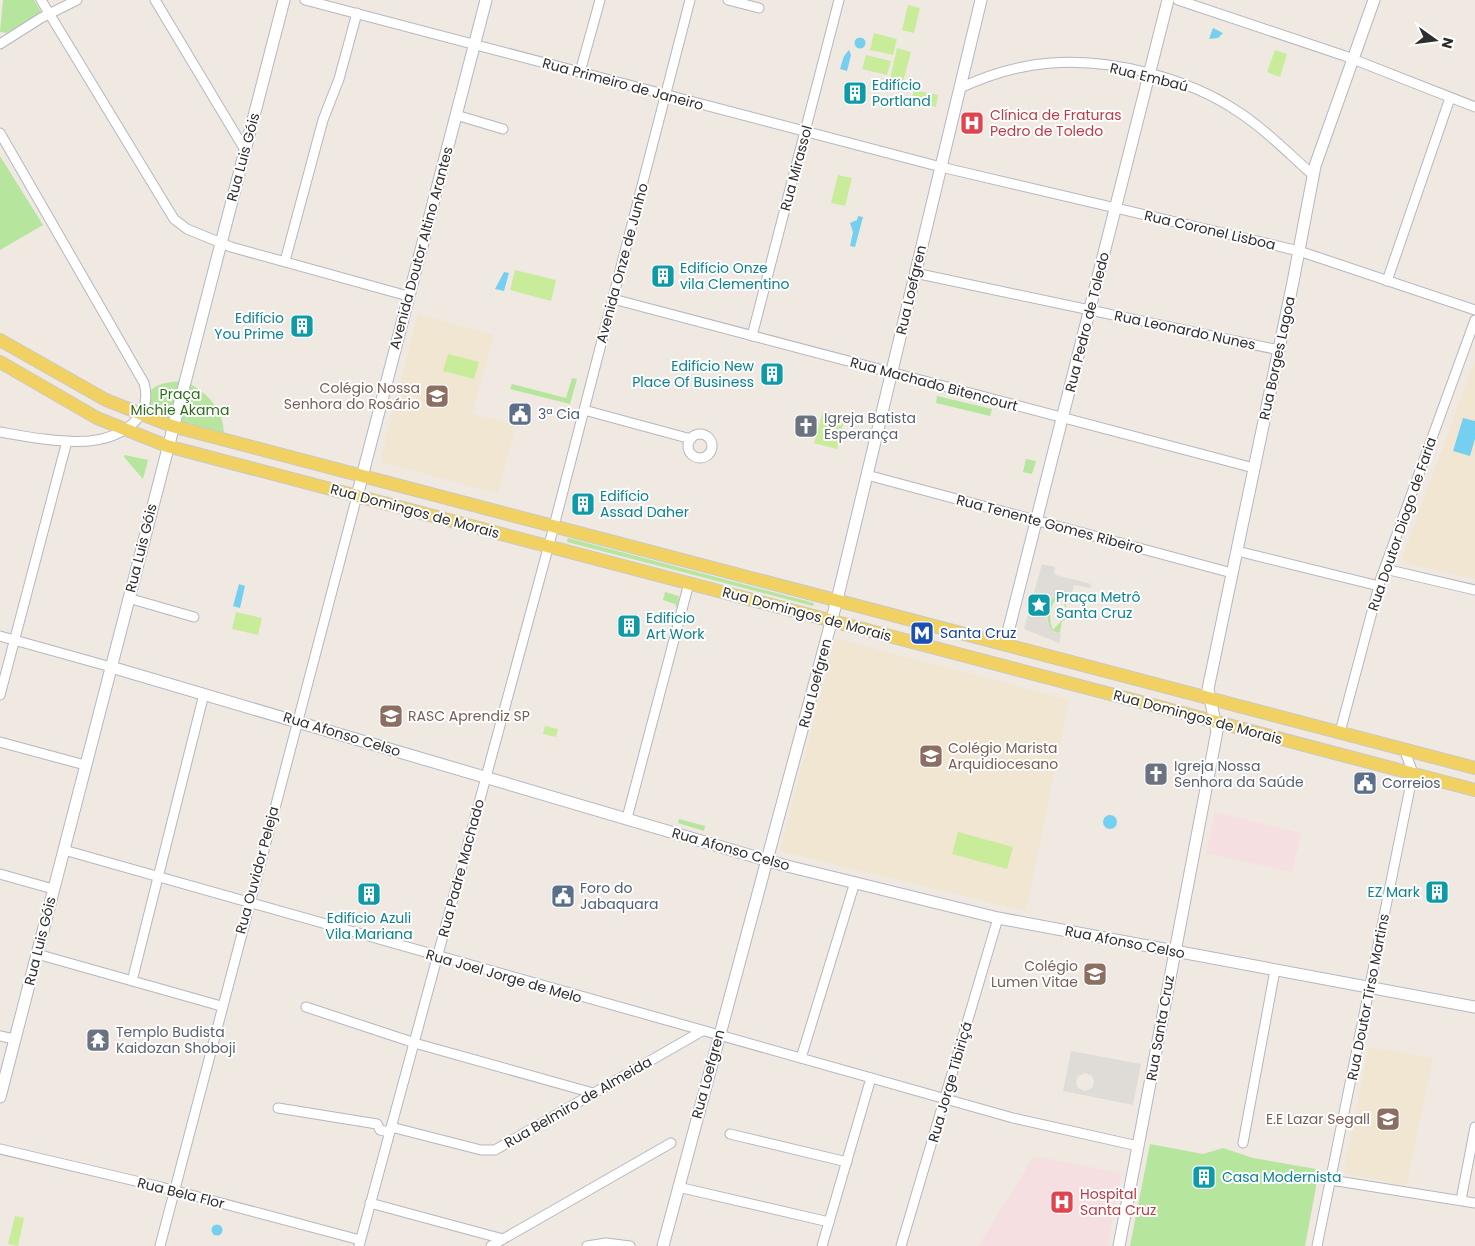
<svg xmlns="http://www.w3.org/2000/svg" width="1475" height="1246" font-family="Poppins,sans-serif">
<rect width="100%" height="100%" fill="#efe9e1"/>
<g fill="#f0e6d1">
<polygon points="418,314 494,335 472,414 516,425 498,493 383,463 381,458"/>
<polygon points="1475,360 1475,579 1404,563 1402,559"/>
<polygon points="838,639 1069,700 1026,911 780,851 835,640"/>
<polygon points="1369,1047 1433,1058 1406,1186 1345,1173 1344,1169"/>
</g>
<g fill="#f5dfe0">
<polygon points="1215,812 1301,833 1292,872 1206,853"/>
<polygon points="1034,1156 1119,1173 1121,1177 1107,1246 978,1246"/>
</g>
<g fill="#b6e59e">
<polygon points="3,0 34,0 41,12 7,33 0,32"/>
<polygon points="0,156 43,225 0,250"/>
<polygon points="572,378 577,379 570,404 510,389 512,384 566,398"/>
<path d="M 184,381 C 206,391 223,408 224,433 L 147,414 C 149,407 148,400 150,393 C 154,382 174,382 184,381 Z"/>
<polygon points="937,396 992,409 990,416 936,403"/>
<polygon points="125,455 148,460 143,479 124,457"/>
<polygon points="1026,459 1036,461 1032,474 1023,472"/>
<polygon points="568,538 814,603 813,606 567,542"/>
<path d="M 1061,591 L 1066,592 L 1068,598 L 1065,608 L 1068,612 L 1066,612 L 1062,595 C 1049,603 1048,616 1053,630 L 1065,617 L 1066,619 L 1062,621 L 1060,632 L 1057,633 L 1051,630 C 1044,613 1046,601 1061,591 Z"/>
<polygon points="665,592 679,596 677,608 675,604 663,600"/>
<polygon points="679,819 705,826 704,831 678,823"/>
<polygon points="1150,1144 1203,1154 1223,1148 1253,1158 1316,1169 1316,1187 1305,1246 1130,1246"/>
</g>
<g fill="#c9ec9a">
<polygon points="908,5 920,8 914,33 902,30"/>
<polygon points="874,33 897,39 893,55 870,50"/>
<polygon points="897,48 911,52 903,82 890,79"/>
<polygon points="1275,50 1287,54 1280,77 1267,72"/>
<polygon points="866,55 891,61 887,75 862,69"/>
<polygon points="914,90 938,95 936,107 911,101"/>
<polygon points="838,175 852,178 845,206 831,203"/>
<polygon points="515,270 556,280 551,301 510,290"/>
<polygon points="448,354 479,362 474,379 443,371"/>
<polygon points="823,411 845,417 837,449 814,443"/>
<polygon points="236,612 262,618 258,635 232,629"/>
<polygon points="545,726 558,729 556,737 543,734"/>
<polygon points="958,832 1013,847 1007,869 952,854"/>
<polygon points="15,1216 24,1218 18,1246 8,1244"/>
</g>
<g fill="#dfdcd8" fill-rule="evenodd">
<polygon points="1042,564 1055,567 1054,572 1056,575 1091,584 1090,588 1074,585 1071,597 1068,598 1066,592 1061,591 1049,603 1046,619 1053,632 1061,633 1059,643 1024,629"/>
<path d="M 1071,1051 L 1141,1064 L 1133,1105 L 1063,1091 ZM 1085,1073 L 1092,1076 L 1094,1082 L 1092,1088 L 1085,1091 L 1078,1088 L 1076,1082 L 1078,1076 Z"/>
</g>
<g fill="#75cff0">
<polygon points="1213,28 1223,33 1218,38 1209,39"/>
<circle cx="860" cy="43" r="5.5"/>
<polygon points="849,50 851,55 847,71 840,69 844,56"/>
<polygon points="858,216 863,217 855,247 850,246 853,232 850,223 857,220"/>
<polygon points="504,272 509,273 504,291 495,289"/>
<polygon points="1463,418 1475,421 1475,439 1470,456 1453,451"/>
<polygon points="239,584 245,586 240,608 233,606"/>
<circle cx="1110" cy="822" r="7"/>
<circle cx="217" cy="1230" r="5.5"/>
</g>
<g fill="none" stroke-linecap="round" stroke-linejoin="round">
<g stroke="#b4b7c1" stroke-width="11">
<g id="street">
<polyline points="41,0 174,219 187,229 231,247 408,296"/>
<polyline points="155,0 245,150"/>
<polyline points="305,0 941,167 1299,251 1475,310"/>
<polyline points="728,0 759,8"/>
<polyline points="1178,0 1345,56 1475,107"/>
<polyline points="0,44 41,18 77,0"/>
<polyline points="580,72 600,0"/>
<path d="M 960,88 C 988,75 1020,65 1051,63 C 1111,58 1188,78 1237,111 C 1265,129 1288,153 1313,175"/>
<polyline points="456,115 503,129"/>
<path d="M 0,133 L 144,383 C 154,419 120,438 89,441 C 60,443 28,437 0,432"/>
<polyline points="285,261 323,120 339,79 357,13"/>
<polyline points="915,273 1279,350"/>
<polyline points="1387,281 1450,98"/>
<polyline points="613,299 1254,468"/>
<polyline points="752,336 839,0"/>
<polyline points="584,410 691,439"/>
<circle cx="700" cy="446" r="12"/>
<polyline points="867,475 1232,573"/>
<polyline points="1237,551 1379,586"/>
<polyline points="1385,569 1475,590"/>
<polyline points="128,598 194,617"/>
<polyline points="0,636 111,667"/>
<polyline points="0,695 67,441"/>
<polyline points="1340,732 1381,578 1475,320"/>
<polyline points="0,742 85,765"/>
<polyline points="627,818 689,583"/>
<polyline points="64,850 1013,1118 1138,1146"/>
<polyline points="0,874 53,889"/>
<polyline points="37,954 221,1006"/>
<polyline points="132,981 204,694"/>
<polyline points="306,1007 418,1044 593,1093"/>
<polyline points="0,1036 14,1039"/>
<polyline points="801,1058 855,882"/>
<polyline points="278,1108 377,1124 380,1130 389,1132"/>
<polyline points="391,1127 481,1150 495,1150 702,1031"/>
<polyline points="730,1134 847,1162"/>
<polyline points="1243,1143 1275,970"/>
<polyline points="0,1149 161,1187 360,1240"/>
<polyline points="1331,1180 1475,1203"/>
<polyline points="678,1187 829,1222"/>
<polyline points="1461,1200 1475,1127"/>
<polyline points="370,1203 503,1239"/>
<polyline points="160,1246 357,496"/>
<polyline points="359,1246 554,526 690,0"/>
<polyline points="491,1246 671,1143"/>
<polyline points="587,1246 606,1243 630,1246"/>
<polyline points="822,1246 871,1078"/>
<polyline points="901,1246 998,918"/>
<polyline points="1317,1246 1413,773 1404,749"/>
</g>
</g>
<g stroke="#b4b7c1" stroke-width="13">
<g id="secondary">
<polyline points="357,496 486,0"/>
<polyline points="1005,644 1168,0"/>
<polyline points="111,667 783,865 998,918 1475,1007"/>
<polyline points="0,1097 284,0"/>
<polyline points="663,1246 837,600 981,0"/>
<polyline points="1119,1246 1217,731 1208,689 1293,282 1315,166 1374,0"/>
</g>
</g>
<g stroke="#c9c9c9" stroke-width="14">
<g id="primary">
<polyline points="0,340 106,400 172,426 1475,768"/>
<polyline points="0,362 97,418 167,446 1475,790"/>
</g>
</g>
<use href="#street" stroke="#fff" stroke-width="9"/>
<use href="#secondary" stroke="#fff" stroke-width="11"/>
<use href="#primary" stroke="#f2d163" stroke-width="12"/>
</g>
<defs>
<g id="building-square" transform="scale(1.25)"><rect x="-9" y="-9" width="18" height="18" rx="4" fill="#0f9aa8" stroke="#fff"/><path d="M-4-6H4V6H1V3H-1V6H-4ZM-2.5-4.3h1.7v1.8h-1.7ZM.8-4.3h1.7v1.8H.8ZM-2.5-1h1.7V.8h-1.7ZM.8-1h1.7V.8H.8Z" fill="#fff"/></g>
<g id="hospital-square" transform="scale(1.25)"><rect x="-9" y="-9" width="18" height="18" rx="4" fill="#e0444e" stroke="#fff"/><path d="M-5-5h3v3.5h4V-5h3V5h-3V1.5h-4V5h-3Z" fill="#fff"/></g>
<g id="school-square" transform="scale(1.25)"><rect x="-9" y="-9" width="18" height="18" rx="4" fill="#8d6e63" stroke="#fff"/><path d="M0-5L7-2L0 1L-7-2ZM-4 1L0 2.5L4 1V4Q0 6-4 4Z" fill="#fff"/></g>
<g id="civic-square" transform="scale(1.25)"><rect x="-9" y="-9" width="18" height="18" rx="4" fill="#5c6f8a" stroke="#fff"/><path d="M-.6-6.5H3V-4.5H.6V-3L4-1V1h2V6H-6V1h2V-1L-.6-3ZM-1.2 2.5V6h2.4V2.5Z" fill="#fff"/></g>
<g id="church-square" transform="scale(1.25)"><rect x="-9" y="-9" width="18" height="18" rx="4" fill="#6b7280" stroke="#fff"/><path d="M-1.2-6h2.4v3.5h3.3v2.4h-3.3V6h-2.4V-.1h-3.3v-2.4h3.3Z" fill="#fff"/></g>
<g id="sight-square" transform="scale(1.25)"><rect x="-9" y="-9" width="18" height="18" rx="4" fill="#0f9aa8" stroke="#fff"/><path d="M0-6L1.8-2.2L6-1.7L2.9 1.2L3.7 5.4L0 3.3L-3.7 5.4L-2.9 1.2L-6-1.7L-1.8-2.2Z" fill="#fff"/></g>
<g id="metro-square" transform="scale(1.25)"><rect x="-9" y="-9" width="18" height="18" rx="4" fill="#1a4fb4" stroke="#fff"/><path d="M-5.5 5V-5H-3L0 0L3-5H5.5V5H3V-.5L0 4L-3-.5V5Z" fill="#fff"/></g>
<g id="university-square" transform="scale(1.25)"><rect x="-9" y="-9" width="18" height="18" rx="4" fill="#8d6e63" stroke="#fff"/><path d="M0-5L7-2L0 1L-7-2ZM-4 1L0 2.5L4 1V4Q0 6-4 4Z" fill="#fff"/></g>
<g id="temple-square" transform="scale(1.25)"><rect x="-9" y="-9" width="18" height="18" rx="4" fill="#6b7280" stroke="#fff"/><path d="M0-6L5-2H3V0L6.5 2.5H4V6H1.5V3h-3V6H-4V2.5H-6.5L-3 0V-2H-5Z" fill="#fff"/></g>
</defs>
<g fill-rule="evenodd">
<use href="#building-square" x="855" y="93"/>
<use href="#hospital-square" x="972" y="123"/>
<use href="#building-square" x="663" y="276"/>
<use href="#building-square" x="302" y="326"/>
<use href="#building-square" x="772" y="374"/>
<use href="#school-square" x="437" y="396"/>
<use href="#civic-square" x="520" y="414"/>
<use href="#church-square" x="806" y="426"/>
<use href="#building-square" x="583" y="504"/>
<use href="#sight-square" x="1039" y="605"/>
<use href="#building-square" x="629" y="626"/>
<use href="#metro-square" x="922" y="633"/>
<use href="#university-square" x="391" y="716"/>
<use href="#school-square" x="931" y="756"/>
<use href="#church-square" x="1156" y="774"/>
<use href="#civic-square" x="1365" y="783"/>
<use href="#building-square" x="1437" y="892"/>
<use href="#building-square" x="369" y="894"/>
<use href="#civic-square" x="563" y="896"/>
<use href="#school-square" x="1095" y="974"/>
<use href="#temple-square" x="98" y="1040"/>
<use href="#school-square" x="1388" y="1119"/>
<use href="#building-square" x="1204" y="1177"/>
<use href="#hospital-square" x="1062" y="1202"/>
</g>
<g text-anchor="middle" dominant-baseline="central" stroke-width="4" stroke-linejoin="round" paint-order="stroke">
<g font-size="14" fill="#2e2e2e" stroke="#fff">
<text transform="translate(1149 77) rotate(14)">Rua Embaú</text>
<text transform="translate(623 84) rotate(15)">Rua Primeiro de Janeiro</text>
<text transform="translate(243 157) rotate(-75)">Rua Luis Góis</text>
<text transform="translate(796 168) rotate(-75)">Rua Mirassol</text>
<text transform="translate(1210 230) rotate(13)">Rua Coronel Lisboa</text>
<text transform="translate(421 248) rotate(-75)">Avenida Doutor Altino Arantes</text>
<text transform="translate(622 263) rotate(-75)">Avenida Onze de Junho</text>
<text transform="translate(911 290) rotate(-77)">Rua Loefgren</text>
<text transform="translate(1087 322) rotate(-76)">Rua Pedro de Toledo</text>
<text transform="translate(1185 330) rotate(12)">Rua Leonardo Nunes</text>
<text transform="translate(1277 358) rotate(-78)">Rua Borges Lagoa</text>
<text transform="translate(934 384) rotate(15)">Rua Machado Bitencourt</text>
<text transform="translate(415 511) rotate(15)">Rua Domingos de Morais</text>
<text transform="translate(1050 524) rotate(15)">Rua Tenente Gomes Ribeiro</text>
<text transform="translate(1402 524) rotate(-71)">Rua Doutor Diogo de Faria</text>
<text transform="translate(141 548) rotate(-76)">Rua Luis Góis</text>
<text transform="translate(807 614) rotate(15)">Rua Domingos de Morais</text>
<text transform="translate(815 683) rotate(-75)">Rua Loefgren</text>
<text transform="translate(1198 717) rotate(15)">Rua Domingos de Morais</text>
<text transform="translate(342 734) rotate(17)">Rua Afonso Celso</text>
<text transform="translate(731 849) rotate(16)">Rua Afonso Celso</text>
<text transform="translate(461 868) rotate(-75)">Rua Padre Machado</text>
<text transform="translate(257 870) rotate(-75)">Rua Ouvidor Peleja</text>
<text transform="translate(40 941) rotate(-76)">Rua Luis Góis</text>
<text transform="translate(1125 942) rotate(11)">Rua Afonso Celso</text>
<text transform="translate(504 976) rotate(16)">Rua Joel Jorge de Melo</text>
<text transform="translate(1368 997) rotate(-79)">Rua Doutor Tirso Martins</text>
<text transform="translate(1160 1028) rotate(-80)">Rua Santa Cruz</text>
<text transform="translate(708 1074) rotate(-75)">Rua Loefgren</text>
<text transform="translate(950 1082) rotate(-74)">Rua Jorge Tibiriçá</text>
<text transform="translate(578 1102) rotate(-30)">Rua Belmiro de Almeida</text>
<text transform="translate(181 1193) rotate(14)">Rua Bela Flor</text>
</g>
<g font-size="14" fill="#0d838f" stroke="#fff" text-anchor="start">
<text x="872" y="85">Edifício<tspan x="872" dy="16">Portland</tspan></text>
<text x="680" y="268">Edifício Onze<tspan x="680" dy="16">vila Clementino</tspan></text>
<text x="284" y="318" text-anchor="end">Edifício<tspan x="284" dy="16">You Prime</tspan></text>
<text x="754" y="366" text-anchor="end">Edifício New<tspan x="754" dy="16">Place Of Business</tspan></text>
<text x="600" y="496">Edifício<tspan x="600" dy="16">Assad Daher</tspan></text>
<text x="1056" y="597">Praça Metrô<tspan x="1056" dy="16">Santa Cruz</tspan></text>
<text x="646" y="618">Edificio<tspan x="646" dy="16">Art Work</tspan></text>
<text x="1420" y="892" text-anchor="end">EZ Mark</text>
<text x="369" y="918" text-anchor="middle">Edifício Azuli<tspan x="369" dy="16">Vila Mariana</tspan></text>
<text x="1222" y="1177">Casa Modernista</text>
</g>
<g font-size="14" fill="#be3a42" stroke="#fff" text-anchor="start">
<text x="990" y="115">Clínica de Fraturas<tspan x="990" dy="16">Pedro de Toledo</tspan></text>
<text x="1080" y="1194">Hospital<tspan x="1080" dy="16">Santa Cruz</tspan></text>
</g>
<g font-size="14" fill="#785e54" stroke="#fff" text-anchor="end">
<text x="420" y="388">Colégio Nossa<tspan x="420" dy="16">Senhora do Rosário</tspan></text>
<text x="408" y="716" text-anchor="start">RASC Aprendiz SP</text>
<text x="948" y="748" text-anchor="start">Colégio Marista<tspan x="948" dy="16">Arquidiocesano</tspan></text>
<text x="1078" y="966">Colégio<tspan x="1078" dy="16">Lumen Vitae</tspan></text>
<text x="1370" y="1119">E.E Lazar Segall</text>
</g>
<g font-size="14" fill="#2c6e1b" stroke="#fff">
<text x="180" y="394">Praça<tspan x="180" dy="16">Michie Akama</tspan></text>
</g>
<g font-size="14" fill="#4e5e75" stroke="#fff" text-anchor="start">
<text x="538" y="414">3ª Cia</text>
<text x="1382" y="783">Correios</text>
<text x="580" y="888">Foro do<tspan x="580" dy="16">Jabaquara</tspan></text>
</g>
<g font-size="14" fill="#5b616d" stroke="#fff" text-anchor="start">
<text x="824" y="418">Igreja Batista<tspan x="824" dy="16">Esperança</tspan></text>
<text x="1174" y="766">Igreja Nossa<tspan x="1174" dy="16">Senhora da Saúde</tspan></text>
<text x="116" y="1032">Templo Budista<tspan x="116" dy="16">Kaidozan Shoboji</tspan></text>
</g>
<g font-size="14" fill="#164399" stroke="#fff" text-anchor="start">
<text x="940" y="633">Santa Cruz</text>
</g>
</g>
<g transform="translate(1435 40) rotate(104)" stroke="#ffffff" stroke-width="4" paint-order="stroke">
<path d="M0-4L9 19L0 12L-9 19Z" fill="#2e2e2e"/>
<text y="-8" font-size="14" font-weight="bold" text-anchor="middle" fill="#2e2e2e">N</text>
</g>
</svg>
